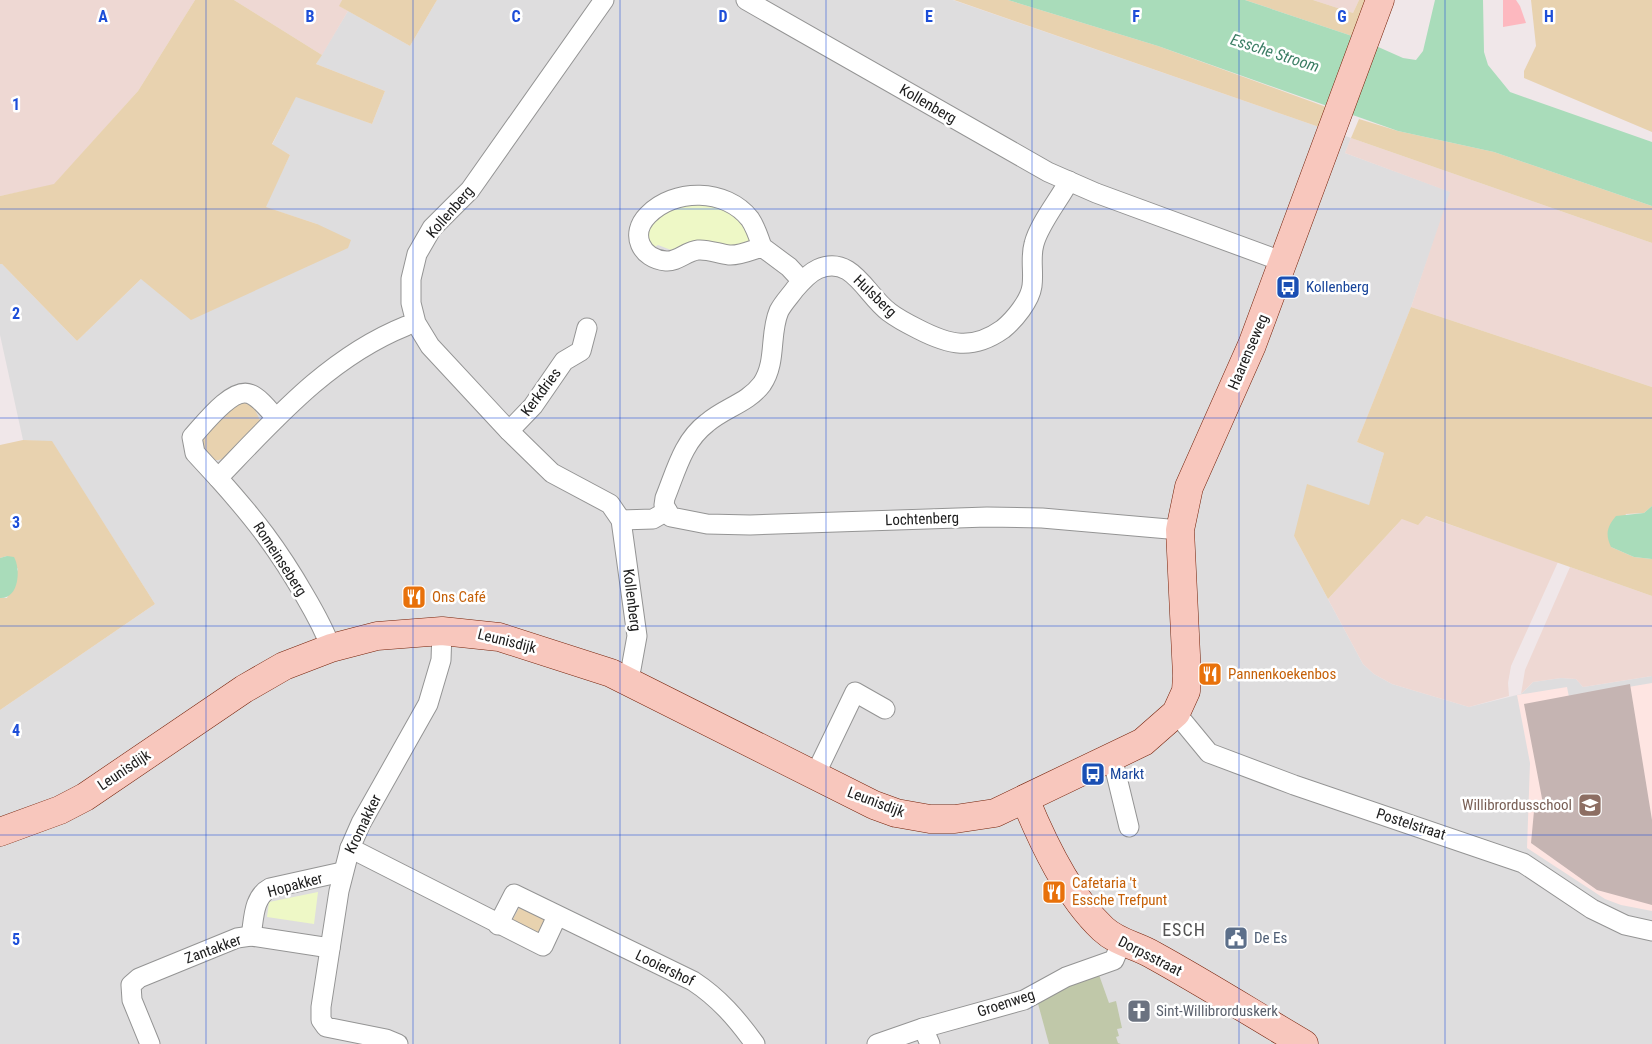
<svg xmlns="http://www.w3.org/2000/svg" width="1652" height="1044" font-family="'Roboto Condensed',sans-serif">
<rect width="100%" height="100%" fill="#f0e7e9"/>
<polygon fill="#deddde" points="437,0 953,0 1351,138 1345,153 1451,192 1411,307 1357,442 1384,453 1369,506 1294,536 1363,664 1374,674 1392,684 1469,707 1521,694 1533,682 1561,678 1576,679 1583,687 1652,676 1652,1044 0,1044 0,710 155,604 52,442 23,440 0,335 0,264 2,264 77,341 141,279 317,224 265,207 290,155 272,145 296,96 372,124 385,91 316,64 348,11 410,46"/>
<polygon fill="#fee5e2" points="1652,683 1652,911 1621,905 1605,899 1527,848 1530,763 1517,695 1567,687 1569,697"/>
<polygon fill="#c5b4b2" points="1630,684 1652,820 1652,905 1597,890 1531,843 1534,811 1544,809 1524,704"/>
<g fill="#eed8d3">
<polygon points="0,0 195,0 138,91 54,185 0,196"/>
<polygon points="234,0 342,0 340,6 348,11 322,55"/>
<polygon points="1313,0 1359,0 1353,13"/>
<polygon points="1351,138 1652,243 1652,387 1411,307 1450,192 1345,153"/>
<polygon points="1425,516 1558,562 1511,666 1508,683 1509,696 1469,707 1392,684 1374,674 1363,664 1328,599 1402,519"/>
<polygon points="1570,567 1652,596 1652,676 1583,687 1576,679 1561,678 1533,682 1521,694 1525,670"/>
</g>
<g fill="#e8d2af">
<polygon points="195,0 234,0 322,55 316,64 385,91 372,124 296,97 272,144 290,155 266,207 317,224 351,240 348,248 191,320 141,279 77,341 2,264 0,264 0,196 54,184 138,91"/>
<polygon points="342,0 437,0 410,46 339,6"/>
<polygon points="954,0 1008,0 1158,46 1329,108 1322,128"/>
<polygon points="1245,0 1313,0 1353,13 1359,0 1372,0 1358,38"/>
<polygon points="1531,0 1652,0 1652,132 1524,78 1524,71 1536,46"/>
<polygon points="1359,119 1398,131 1494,152 1652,206 1652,243 1351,138"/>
<polygon points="1411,307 1652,387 1652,506 1644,513 1626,514 1611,547 1634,557 1652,559 1652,596 1426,516 1418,525 1402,519 1328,599 1294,536 1307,484 1369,505 1384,453 1357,442"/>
<path d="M 242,401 L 254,408 L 261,422 C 247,437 211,488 201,440 L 233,405 Z"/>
<polygon points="23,440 52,441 155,604 0,710 0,598 7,598 18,569 7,556 0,558 0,445"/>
<polygon points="524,907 544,917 545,920 538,934 512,921 519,908"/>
</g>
<polygon fill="#fdb8bf" points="1503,0 1516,0 1520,6 1526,23 1503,27"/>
<polygon fill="#c0c8a9" points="1098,972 1109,1003 1116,1001 1122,1028 1117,1029 1119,1036 1116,1037 1118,1043 1121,1044 1049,1044 1037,1000"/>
<g fill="#eef8c6">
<path d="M 713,202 C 730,211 743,220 750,239 L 745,246 L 692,245 L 688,242 L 671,250 L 658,245 L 651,249 L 645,233 C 659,203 685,206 713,202 Z"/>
<polygon points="318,892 314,924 267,917 269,902"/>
</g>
<g fill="#a9dcba">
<polygon points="1008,0 1245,0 1358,38 1403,58 1416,60 1423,51 1435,0 1483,0 1484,52 1488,65 1510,92 1652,142 1652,206 1494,152 1398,131 1158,46"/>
<path d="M 1652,506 L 1652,559 L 1634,557 L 1611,547 C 1605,534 1607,527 1616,516 L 1644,513 Z"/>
<path d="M 7,556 L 14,557 C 21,569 19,599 0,598 L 0,558 Z"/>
</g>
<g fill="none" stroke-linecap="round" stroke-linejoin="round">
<g stroke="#949494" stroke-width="21">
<g id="street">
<polyline points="604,0 470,190 432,228 417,254 411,279 411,303 416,323 430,346 509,431 552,473 610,504 621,520 637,636 629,680"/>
<polyline points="746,0 1048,172 1096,193 1284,262"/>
<path d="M 1069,181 C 1059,200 1039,224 1034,244 C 1030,258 1034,272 1032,286 C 1030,301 1014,320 1003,329 C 972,351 949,345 918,329 C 908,324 898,319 889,312 C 866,295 852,254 818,269 C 809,273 801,282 795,289 C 790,296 783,303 779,311 C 769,334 777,362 762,384 C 748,403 724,408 707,423 C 683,441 676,471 665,498 L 664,505 L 671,517 L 707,524 L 750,525 L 987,517 L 1042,518 L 1180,530"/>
<path d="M 762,247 C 759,238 756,228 750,219 C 726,188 674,188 648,215 C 629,234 641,259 666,261 C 677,262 687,251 698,250 C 708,249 719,254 729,255 C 739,256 752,250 762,247 L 789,267 L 802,281"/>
<polyline points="509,431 533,406 564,361 581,351 587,328"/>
<path d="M 218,478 L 195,453 L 192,437 C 204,424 232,387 250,394 C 260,398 269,410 276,418"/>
<polyline points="621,520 653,519 667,511"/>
<path d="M 331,648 C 324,629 315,613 305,596 C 278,549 254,518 218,478 C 275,419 329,357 406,326"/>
<polyline points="1176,713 1209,753 1294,785 1523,863 1592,909 1625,925 1652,931"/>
<polyline points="1112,757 1129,827"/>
<polyline points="815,775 855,692 885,709"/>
<polyline points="350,848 543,946 557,916"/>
<path d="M 498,925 L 514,894 L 693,981 C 719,998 737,1019 755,1044"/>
<path d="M 251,936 C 254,919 253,897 270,888 L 342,872"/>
<polyline points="923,1028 930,1044"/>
<polyline points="150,1044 132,1000 131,985 139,978 237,938 251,936 330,948"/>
<polyline points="398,1044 386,1039 326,1027 321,1020 321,1007 339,891 350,848 361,823 428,704 441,660 442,631"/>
<polyline points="877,1044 923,1028 1024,1000 1066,977 1114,960 1121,943"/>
</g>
</g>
<g stroke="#752109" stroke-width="29">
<g id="secondary">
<path d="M 1025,799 C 1043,843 1068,896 1103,929 C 1118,943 1136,945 1153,955 C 1204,983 1253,1014 1304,1044"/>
<polyline points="0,832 60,810 85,797 244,689 284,666 331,648 377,636 442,631 499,637 611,673 874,805 896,813 930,819 955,819 995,813 1143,742 1176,713 1186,691 1187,676 1180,530 1189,487 1252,345 1380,0"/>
</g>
</g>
<use href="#street" stroke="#fff" stroke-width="19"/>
<use href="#secondary" stroke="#f8c7bd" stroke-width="28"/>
</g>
<path fill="none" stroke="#1d4ed8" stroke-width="1" stroke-opacity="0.55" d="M 206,0 L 206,1044M 413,0 L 413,1044M 620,0 L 620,1044M 826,0 L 826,1044M 1032,0 L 1032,1044M 1239,0 L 1239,1044M 1445,0 L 1445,1044M 0,209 L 1652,209M 0,418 L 1652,418M 0,626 L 1652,626M 0,835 L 1652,835"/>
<defs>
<g id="bus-square" transform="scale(1.25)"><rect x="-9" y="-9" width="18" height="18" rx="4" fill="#1a4fb4" stroke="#fff"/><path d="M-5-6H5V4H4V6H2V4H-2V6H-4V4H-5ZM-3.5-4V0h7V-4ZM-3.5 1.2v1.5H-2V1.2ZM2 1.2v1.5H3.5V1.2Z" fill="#fff"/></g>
<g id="restaurant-square" transform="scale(1.25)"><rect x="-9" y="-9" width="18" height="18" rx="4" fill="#e8710a" stroke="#fff"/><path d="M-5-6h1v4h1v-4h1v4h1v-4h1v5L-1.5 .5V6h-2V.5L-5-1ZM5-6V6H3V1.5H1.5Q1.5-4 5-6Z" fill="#fff"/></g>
<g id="school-square" transform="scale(1.25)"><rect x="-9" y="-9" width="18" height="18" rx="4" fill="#8d6e63" stroke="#fff"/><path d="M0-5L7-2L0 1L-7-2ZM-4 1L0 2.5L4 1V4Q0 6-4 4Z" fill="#fff"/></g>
<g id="civic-square" transform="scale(1.25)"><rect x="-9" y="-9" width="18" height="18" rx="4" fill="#5c6f8a" stroke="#fff"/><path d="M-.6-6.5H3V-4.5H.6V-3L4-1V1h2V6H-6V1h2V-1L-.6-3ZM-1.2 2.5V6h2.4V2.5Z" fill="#fff"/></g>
<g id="church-square" transform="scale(1.25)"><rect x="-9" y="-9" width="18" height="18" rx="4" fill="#6b7280" stroke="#fff"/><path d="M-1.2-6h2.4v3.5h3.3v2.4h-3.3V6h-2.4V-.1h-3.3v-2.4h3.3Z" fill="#fff"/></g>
</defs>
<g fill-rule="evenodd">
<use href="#bus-square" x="1288" y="287"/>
<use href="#restaurant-square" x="414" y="597"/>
<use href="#restaurant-square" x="1210" y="674"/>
<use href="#bus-square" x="1093" y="774"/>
<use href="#school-square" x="1590" y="805"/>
<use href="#restaurant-square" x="1054" y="892"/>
<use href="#civic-square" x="1236" y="938"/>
<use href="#church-square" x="1139" y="1011"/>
</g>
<g text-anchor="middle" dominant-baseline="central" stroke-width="5" stroke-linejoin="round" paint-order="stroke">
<g font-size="15" fill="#202020" stroke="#fff">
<text transform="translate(928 104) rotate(30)">Kollenberg</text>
<text transform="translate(450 212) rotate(-49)">Kollenberg</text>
<text transform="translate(875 296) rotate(44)">Hulsberg</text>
<text transform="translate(1248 352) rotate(-67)">Haarenseweg</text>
<text transform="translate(541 392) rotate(-53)">Kerkdries</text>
<text transform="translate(922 519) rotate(-2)">Lochtenberg</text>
<text transform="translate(280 559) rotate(57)">Romeinseberg</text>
<text transform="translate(632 600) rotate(83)">Kollenberg</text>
<text transform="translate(507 641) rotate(14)">Leunisdijk</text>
<text transform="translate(124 770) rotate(-34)">Leunisdijk</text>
<text transform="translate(876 802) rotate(21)">Leunisdijk</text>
<text transform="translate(363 824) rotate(-64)">Kromakker</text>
<text transform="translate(1411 824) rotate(18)">Postelstraat</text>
<text transform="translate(295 885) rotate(-15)">Hopakker</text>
<text transform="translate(213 949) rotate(-20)">Zantakker</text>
<text transform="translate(1150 956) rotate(27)">Dorpsstraat</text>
<text transform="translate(665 968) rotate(26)">Looiershof</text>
<text transform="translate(1006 1003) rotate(-18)">Groenweg</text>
</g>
<g font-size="15" fill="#164399" stroke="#fff" text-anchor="start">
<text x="1306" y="287">Kollenberg</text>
<text x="1110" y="774">Markt</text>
</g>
<g font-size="15" fill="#c56008" stroke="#fff" text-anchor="start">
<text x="432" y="597">Ons Café</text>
<text x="1228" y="674">Pannenkoekenbos</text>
<text x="1072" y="883">Cafetaria 't<tspan x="1072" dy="17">Essche Trefpunt</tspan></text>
</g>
<g font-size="15" fill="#785e54" stroke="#fff" text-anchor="end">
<text x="1572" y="805">Willibrordusschool</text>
</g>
<g font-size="15" fill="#4e5e75" stroke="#fff" text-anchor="start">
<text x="1254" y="938">De Es</text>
</g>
<g font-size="15" fill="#5b616d" stroke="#fff" text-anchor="start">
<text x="1156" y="1011">Sint-Willibrorduskerk</text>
</g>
<g font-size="16" font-style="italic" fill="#3c7e65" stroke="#fff">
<text transform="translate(1275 53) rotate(18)">Essche Stroom</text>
</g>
<g font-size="18" letter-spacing="1" fill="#535353" stroke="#fff">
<text x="1184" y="929">ESCH</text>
</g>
</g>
<g font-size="16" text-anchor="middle" font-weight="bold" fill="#1d4ed8" stroke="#fff" stroke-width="5" stroke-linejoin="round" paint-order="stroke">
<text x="103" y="22">A</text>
<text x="310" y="22">B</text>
<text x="516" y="22">C</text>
<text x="723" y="22">D</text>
<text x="929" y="22">E</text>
<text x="1136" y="22">F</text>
<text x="1342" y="22">G</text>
<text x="1549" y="22">H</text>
<text x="16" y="110">1</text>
<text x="16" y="319">2</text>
<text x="16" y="528">3</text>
<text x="16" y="736">4</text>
<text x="16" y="945">5</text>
</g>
</svg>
